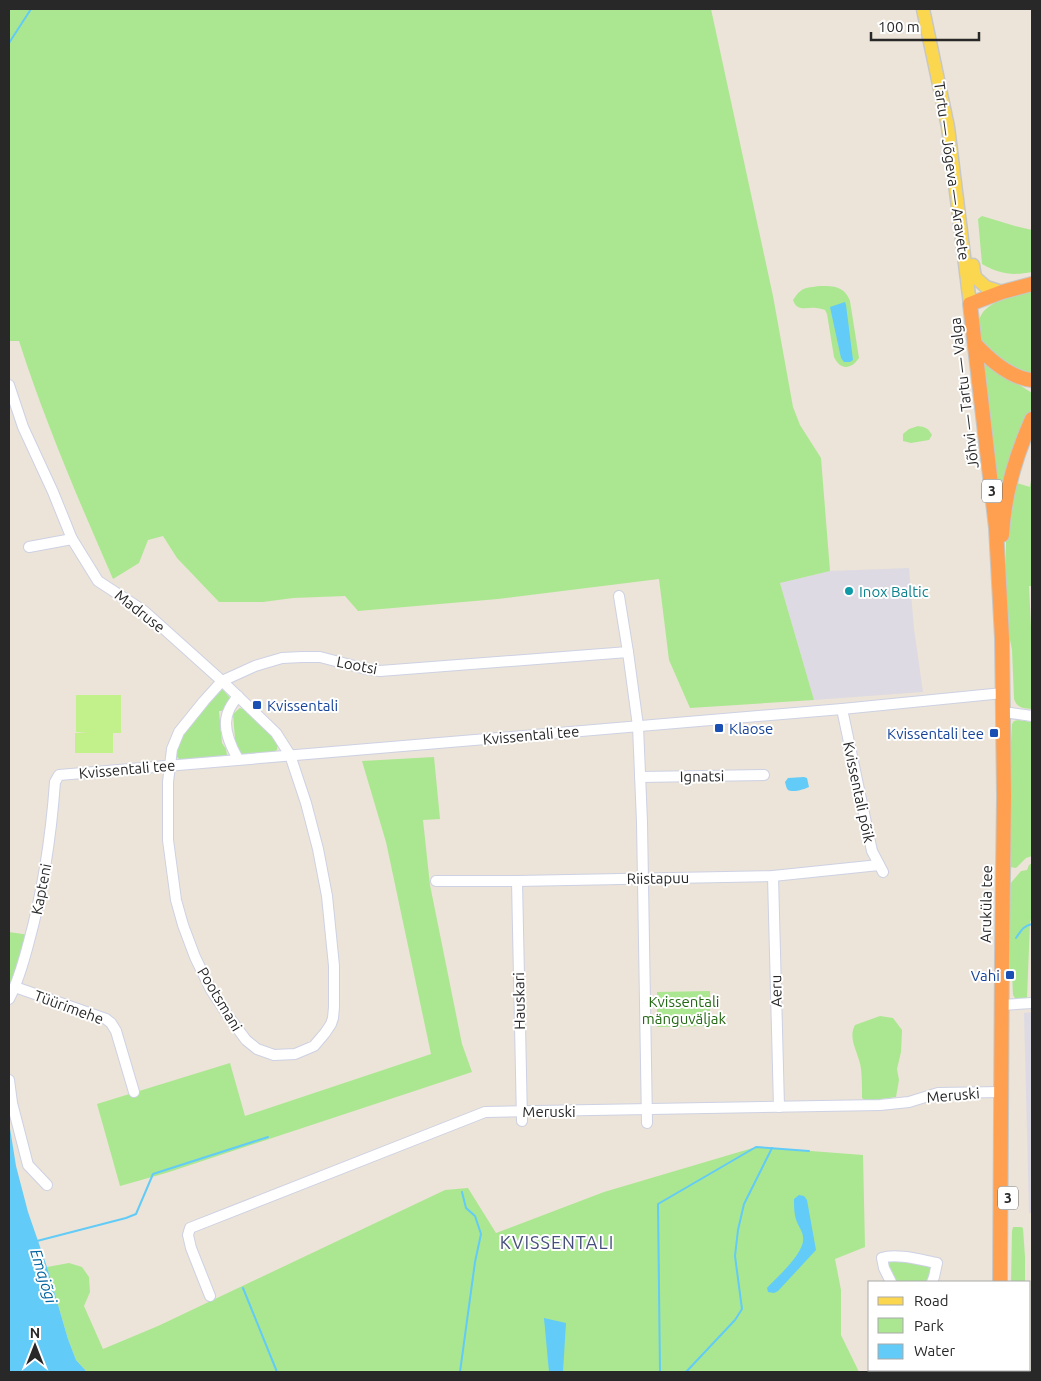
<svg xmlns="http://www.w3.org/2000/svg" width="1041" height="1381" font-family="Ubuntu,sans-serif">
<rect width="100%" height="100%" fill="#ece4d8"/>
<g fill="#dddae3">
<polygon points="909,568 914,629 923,692 814,700 780,583 830,571"/>
<polygon points="1032,1012 1032,1213 1029,1213 1024,1013"/>
</g>
<g fill="#abe790">
<path d="M 9,9 L 711,9 L 773,296 L 793,407 L 800,425 L 821,458 L 830,571 L 780,583 L 814,700 L 690,708 L 669,660 L 659,579 L 498,599 L 358,611 L 345,596 L 293,598 L 263,602 L 219,602 L 177,558 L 163,536 L 148,540 L 139,563 L 113,579 C 79,501 45,422 19,341 L 9,341 Z"/>
<path d="M 982,216 L 1015,226 L 1032,230 L 1032,272 C 1012,276 1000,274 982,264 L 978,219 Z"/>
<path d="M 820,286 C 834,286 844,286 850,301 L 859,358 C 851,370 840,370 834,357 L 827,314 L 825,310 C 822,309 819,308 816,308 C 806,307 797,312 793,300 C 802,287 804,288 820,286 Z"/>
<path d="M 1032,291 L 1032,375 C 1029,375 1024,375 1021,374 C 1012,370 986,349 982,342 C 976,331 977,317 986,309 C 998,298 1016,295 1032,291 Z"/>
<polygon points="985,363 1032,393 1032,407 1025,424 1003,488 1000,488 997,484 983,364"/>
<path d="M 918,426 C 925,427 928,428 932,435 L 929,440 L 911,443 L 903,441 L 903,434 L 909,429 Z"/>
<path d="M 1032,473 L 1032,586 L 1029,586 L 1032,648 L 1032,709 C 1023,708 1017,708 1014,699 L 1012,650 L 1007,625 L 1006,578 L 1006,534 L 1014,482 L 1030,487 Z"/>
<path d="M 218,690 L 223,690 L 230,698 L 222,711 L 219,711 L 222,743 L 226,749 L 227,755 L 224,757 L 180,760 L 177,757 C 173,738 206,705 218,690 Z"/>
<path d="M 240,708 L 243,709 C 251,716 274,733 277,743 C 278,746 277,748 277,750 L 273,752 L 245,756 L 236,751 L 233,714 Z"/>
<polygon points="1018,720 1032,722 1032,856 1026,858 1016,868 1010,867 1010,762 1012,724 1014,721"/>
<polygon points="434,757 440,819 423,820 430,885 462,1044 472,1072 166,1173 120,1186 97,1104 230,1063 245,1116 431,1054 386,842 362,761"/>
<polygon points="1032,863 1032,914 1030,923 1027,998 1015,998 1013,995 1012,972 1010,972 1009,932 1010,884 1021,871 1027,870 1029,865"/>
<polygon points="9,932 29,935 9,993"/>
<polygon points="710,991 710,1026 657,1027 657,992"/>
<path d="M 880,1016 L 893,1018 L 902,1030 L 901,1052 L 897,1069 L 899,1080 L 896,1097 L 866,1101 L 862,1098 C 862,1088 862,1078 861,1069 C 860,1055 847,1039 855,1025 Z"/>
<polygon points="756,1147 785,1149 863,1155 865,1247 835,1259 841,1290 841,1335 859,1372 87,1372 76,1360 68,1339 47,1267 69,1263 82,1267 89,1277 90,1292 84,1306 103,1349 158,1326 445,1190 468,1188 496,1233 604,1192"/>
<polygon points="1013,1227 1021,1227 1023,1228 1025,1257 1025,1282 1011,1282 1012,1231"/>
<polygon points="887,1260 933,1265 930,1282 894,1282 885,1261"/>
</g>
<polygon fill="#c2f08a" points="76,695 121,695 121,733 113,733 113,753 75,753 75,733 88,733 76,732"/>
<g fill="#62cbf7">
<polygon points="845,302 846,305 853,360 850,362 844,362 841,358 830,307"/>
<path d="M 804,777 L 807,778 L 809,787 C 805,789 793,793 788,790 C 786,788 786,785 785,782 L 788,778 Z"/>
<polygon points="9,1122 16,1166 28,1212 47,1267 68,1339 76,1360 87,1372 9,1372"/>
<path d="M 799,1195 L 804,1196 L 807,1200 L 816,1250 L 778,1291 L 774,1293 L 768,1292 L 767,1288 C 777,1277 806,1252 803,1237 C 803,1232 799,1227 797,1222 C 794,1215 794,1206 794,1199 Z"/>
<polygon points="544,1318 566,1323 563,1372 549,1372"/>
</g>
<g fill="none" stroke-linecap="round" stroke-linejoin="round">
<g stroke="#62cbf7" stroke-width="2">
<polyline points="9,43 31,9"/>
<path d="M 1016,938 C 1021,931 1023,926 1032,924"/>
<polyline points="37,1241 126,1218 136,1214 153,1174 268,1137"/>
<polyline points="243,1288 277,1372"/>
<polyline points="460,1372 475,1262 481,1234 475,1216 466,1208 462,1192"/>
<polyline points="660,1372 658,1204 756,1147 809,1151"/>
<polyline points="686,1372 735,1320 742,1309 735,1256 738,1230 744,1204 772,1148"/>
</g>
<g stroke="#cdd1e3" stroke-width="12">
<g id="minor">
<polyline points="9,385 23,427 53,492 72,539 98,581 144,611 222,681 276,733 290,755 306,803 318,849 327,896 334,966 334,1007 333,1018 331,1024 325,1033 314,1046 295,1054 274,1055 257,1049 246,1040 229,1017 211,990 195,957 183,925 176,900 168,840 168,782 172,749 179,732 204,701 222,681 255,666 282,658 302,657 320,657 366,669 380,671 628,652 638,726 642,822 647,1123"/>
<polyline points="29,547 72,539"/>
<polyline points="619,596 628,652"/>
<polyline points="842,709 872,851 883,872"/>
<polyline points="1003,712 1032,716"/>
<path d="M 238,759 C 230,745 221,726 229,710 C 231,705 235,700 238,696"/>
<polyline points="640,777 764,775"/>
<polyline points="773,876 779,1107"/>
<polyline points="436,881 517,881 773,876 879,865"/>
<polyline points="517,881 522,1121"/>
<polyline points="15,987 106,1019 111,1023 116,1031 134,1092"/>
<path d="M 9,999 C 18,982 23,964 28,945 C 43,891 51,838 55,782 L 59,775 L 842,709 L 1003,693"/>
<polyline points="1002,1005 1032,1003"/>
<polyline points="9,1080 12,1103 28,1165 47,1185"/>
<path d="M 891,1282 L 884,1268 L 882,1258 C 896,1253 921,1260 937,1263 L 934,1277 L 932,1282"/>
<polyline points="210,1296 191,1248 188,1235 190,1228 485,1112 880,1105 909,1102 938,1093 1001,1092"/>
</g>
</g>
<g stroke="#c7c7c7" stroke-width="15">
<g id="major">
<polyline points="923,9 948,127 970,304"/>
<polyline points="973,265 975,277 986,287 1002,292"/>
</g>
</g>
<g stroke="#c7c7c7" stroke-width="16">
<g id="highway">
<path d="M 975,344 C 990,360 1010,378 1032,380"/>
<path d="M 1002,535 C 1004,496 1016,455 1032,419"/>
<polyline points="1000,1282 1002,953 1004,796 1002,638 996,528 970,304 1002,292 1032,284"/>
<polyline points="1008,1372 1008,1370"/>
</g>
</g>
<use href="#minor" stroke="#fff" stroke-width="10"/>
<use href="#major" stroke="#fbd74f" stroke-width="12"/>
<use href="#highway" stroke="#ffa050" stroke-width="14"/>
</g>
<circle fill="#0f9aa8" stroke="#fff" stroke-width="2" cx="849" cy="591" r="5"/>
<g fill="#1a4fb4" stroke="#fff" stroke-width="2">
<rect x="252" y="700" width="10" height="10" rx="2.5"/>
<rect x="714" y="723" width="10" height="10" rx="2.5"/>
<rect x="989" y="728" width="10" height="10" rx="2.5"/>
<rect x="1005" y="970" width="10" height="10" rx="2.5"/>
</g>
<g text-anchor="middle" dominant-baseline="central" stroke-width="4" stroke-linejoin="round" paint-order="stroke">
<g fill="#fff" stroke="#686868" stroke-width="1">
<rect x="982" y="479.5" width="20" height="23" rx="4"/>
<rect x="998" y="1186.5" width="20" height="23" rx="4"/>
</g>
<g font-size="14" font-weight="bold" fill="#282828">
<text x="992" y="491">3</text>
<text x="1008" y="1198">3</text>
</g>
<g font-size="15" fill="#282828" stroke="#fff">
<text transform="translate(952 171) rotate(82)">Tartu — Jõgeva — Aravete</text>
<text transform="translate(964 393) rotate(-97)">Jõhvi — Tartu — Valga</text>
<text transform="translate(140 611) rotate(38)">Madruse</text>
<text transform="translate(357 665) rotate(11)">Lootsi</text>
<text transform="translate(531 735) rotate(-5)">Kvissentali tee</text>
<text transform="translate(127 769) rotate(-5)">Kvissentali tee</text>
<text transform="translate(702 776) rotate(-1)">Ignatsi</text>
<text transform="translate(859 792) rotate(78)">Kvissentali põik</text>
<text transform="translate(658 878) rotate(-1)">Riistapuu</text>
<text transform="translate(41 889) rotate(-79)">Kapteni</text>
<text transform="translate(986 904) rotate(-89)">Aruküla tee</text>
<text transform="translate(776 991) rotate(-91)">Aeru</text>
<text transform="translate(220 999) rotate(59)">Pootsmani</text>
<text transform="translate(519 1001) rotate(-91)">Hauskari</text>
<text transform="translate(69 1007) rotate(20)">Tüürimehe</text>
<text transform="translate(953 1095) rotate(-5)">Meruski</text>
<text x="549" y="1111">Meruski</text>
</g>
<g font-size="15" fill="#0d838f" stroke="#fff" text-anchor="start">
<text x="859" y="591">Inox Baltic</text>
</g>
<g font-size="15" fill="#164399" stroke="#fff" text-anchor="start">
<text x="267" y="705">Kvissentali</text>
<text x="729" y="728">Klaose</text>
<text x="984" y="733" text-anchor="end">Kvissentali tee</text>
<text x="1000" y="975" text-anchor="end">Vahi</text>
</g>
<g font-size="15" fill="#236914" stroke="#fff">
<text x="684" y="1001">Kvissentali<tspan x="684" dy="17">mänguväljak</tspan></text>
</g>
<g font-size="16" font-style="italic" fill="#0366a1" stroke="#fff">
<text transform="translate(44 1276) rotate(73)">Emajõgi</text>
</g>
<g font-size="18" letter-spacing="1" fill="#464e7c" stroke="#fff">
<text x="557" y="1242">KVISSENTALI</text>
</g>
</g>
<rect width="1041" height="1381" fill="none" stroke="#282828" stroke-width="20"/>
<rect x="868" y="1281" width="162" height="90" fill="#ffffff" stroke="#a9a9a9"/>
<rect x="878" y="1297" width="25" height="8" fill="#fbd74f" stroke="#a9a9a9"/>
<text x="914" y="1306" font-size="15" fill="#282828">Road</text>
<rect x="878" y="1318" width="25" height="15" fill="#abe790" stroke="#a9a9a9"/>
<text x="914" y="1331" font-size="15" fill="#282828">Park</text>
<rect x="878" y="1344" width="25" height="15" fill="#62cbf7" stroke="#a9a9a9"/>
<text x="914" y="1356" font-size="15" fill="#282828">Water</text>
<g transform="translate(35 1346)" stroke="#ffffff" stroke-width="4" paint-order="stroke">
<path d="M0-4L9 19L0 12L-9 19Z" fill="#282828"/>
<text y="-8" font-size="14" font-weight="bold" text-anchor="middle" fill="#282828">N</text>
</g>
<path d="M871 32v8h108v-8" fill="none" stroke="#282828" stroke-width="2.5"/>
<text x="878" y="32" font-size="15" fill="#282828" stroke="#ffffff" stroke-width="4" paint-order="stroke">100 m</text>
</svg>
